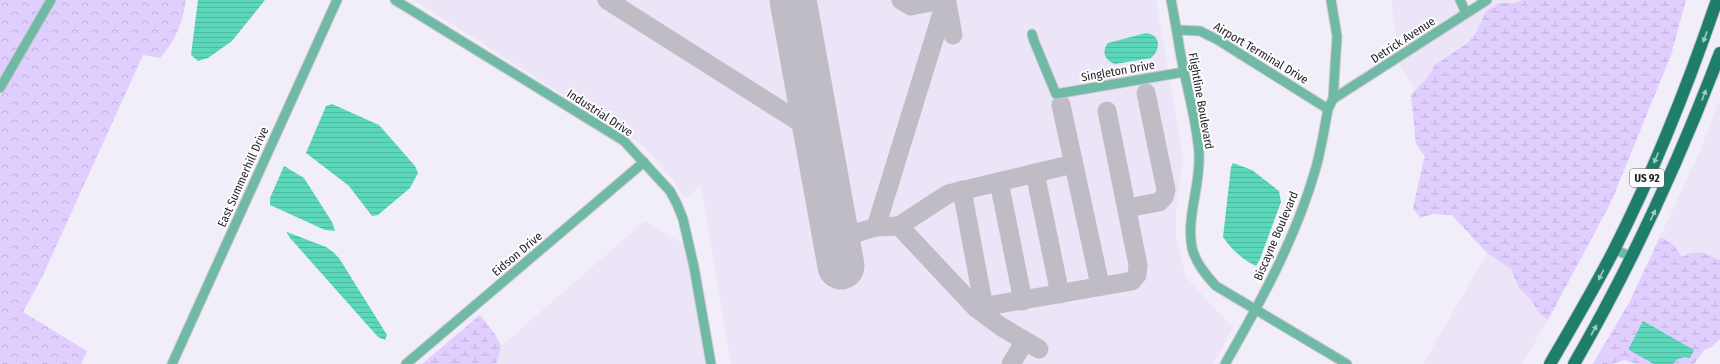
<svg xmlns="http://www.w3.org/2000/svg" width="1720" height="364" font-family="'Fira Sans Condensed',sans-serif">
<defs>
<pattern id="forest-crowns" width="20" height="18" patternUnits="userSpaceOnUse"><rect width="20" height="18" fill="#dfcefe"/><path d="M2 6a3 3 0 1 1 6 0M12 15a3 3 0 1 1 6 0" fill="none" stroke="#bfb0da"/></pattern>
<pattern id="wetland-marsh" width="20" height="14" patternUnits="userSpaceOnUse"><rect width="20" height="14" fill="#dfcefe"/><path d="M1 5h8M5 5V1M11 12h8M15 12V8" fill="none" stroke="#bfb0da"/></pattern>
<pattern id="water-rules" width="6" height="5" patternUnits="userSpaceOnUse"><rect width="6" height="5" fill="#5bd8ba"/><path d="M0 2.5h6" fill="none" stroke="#4fb9a0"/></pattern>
</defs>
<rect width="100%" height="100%" fill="#f2eef9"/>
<g fill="#ece5f8">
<polygon points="414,0 1156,0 1183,159 1176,210 1176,239 1186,277 1233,328 1213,364 731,364 701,186 685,198 672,179 643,146"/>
<polygon points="1391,0 1456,0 1461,11 1398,53"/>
<polygon points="1494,0 1522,0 1516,3 1499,3 1486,11 1477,31 1469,42 1435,65 1428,77 1415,91 1399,62"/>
<polygon points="1720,99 1720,260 1708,254 1682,257 1672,243 1660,237 1700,151"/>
<polygon points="645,221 685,245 707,364 495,364 497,362 501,346"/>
<polygon points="1487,253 1511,269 1519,288 1531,300 1539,313 1548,320 1522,364 1423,364"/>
</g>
<g fill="url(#forest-crowns)">
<polygon points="0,0 46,0 0,80"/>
<path d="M 56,0 L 186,0 C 183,22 175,42 160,58 L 143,55 L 43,275 L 23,312 L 87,351 L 81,364 L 0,364 L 0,96 Z"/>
<polygon points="1604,345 1613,364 1593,364"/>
</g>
<g fill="url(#wetland-marsh)">
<polygon points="1522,0 1686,0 1671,55 1611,202 1548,320 1539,313 1531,300 1519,288 1511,269 1487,253 1452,215 1433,214 1420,218 1413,208 1424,159 1426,158 1416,144 1411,95 1428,77 1435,65 1469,42 1477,31 1486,11 1499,3 1516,3"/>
<path d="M 1660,237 L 1672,243 L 1682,257 C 1697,249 1705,253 1720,260 L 1720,339 L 1710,348 L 1704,350 L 1694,364 L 1636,364 L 1624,360 L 1613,364 L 1604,345 L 1629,303 Z"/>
<polygon points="480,315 495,334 501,346 497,362 495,364 422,364"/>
</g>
<g fill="url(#water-rules)">
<polygon points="198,0 265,0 232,41 208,58 198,61 191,55"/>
<path d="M 1146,33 C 1161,35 1161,49 1151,58 L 1115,64 C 1105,61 1101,51 1108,43 Z"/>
<polygon points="332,104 379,125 415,166 418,173 410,188 378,215 372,216 349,186 306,153 326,106"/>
<path d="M 1233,163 L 1252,170 L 1279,191 L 1281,202 L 1260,259 L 1256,266 C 1244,261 1230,248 1223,237 L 1231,167 Z"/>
<polygon points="284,166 304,178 332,222 335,231 325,230 270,205 270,198"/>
<polygon points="287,232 326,247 333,252 339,258 387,335 385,340 378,337 290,238 287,233"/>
<path d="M 1643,321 L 1694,350 L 1690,358 C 1683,356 1677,358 1673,364 L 1654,364 L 1629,350 L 1629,348 Z"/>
</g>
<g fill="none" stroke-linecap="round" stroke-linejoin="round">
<g stroke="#c0bcc6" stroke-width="19">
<polyline points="607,0 817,133"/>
<polyline points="901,0 911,6 942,0"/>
<polyline points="947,3 953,35"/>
<polyline points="1061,105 1100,285"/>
<polyline points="1035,173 1060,294"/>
<polyline points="999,182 1023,301"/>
<polyline points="962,190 984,308"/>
<polyline points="1127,208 1159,202 1164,197 1166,190 1146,93"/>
<polyline points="899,226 948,194 1073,164"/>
<polyline points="876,227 899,226 976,308 1000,326 1039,349"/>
<polyline points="836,239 876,227 946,0"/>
<polyline points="976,308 1132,281 1137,275 1138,265 1107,111"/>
<polyline points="1011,364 1025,341"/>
</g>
<polyline stroke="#c0bcc6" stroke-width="47" points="793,0 841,266"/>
<g stroke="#ccc9d3" stroke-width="11">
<g id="minor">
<polyline points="395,0 624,141 670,191 677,204 683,219 694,267 711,364"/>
<path d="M 1171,0 C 1176,24 1179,48 1184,72 C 1190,99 1197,126 1199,153 C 1201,185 1186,216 1192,248 C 1196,263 1205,274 1216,286 L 1347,364"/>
<polyline points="1460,0 1466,13"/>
<polyline points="1177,30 1200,31 1218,40 1328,109"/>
<polyline points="1032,34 1034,41 1056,94 1184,72"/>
<polyline points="0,88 51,0"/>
<polyline points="1333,99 1487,0"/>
<polyline points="1614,249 1632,257"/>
<polyline points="172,364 337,0"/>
<polyline points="406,364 644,162"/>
<path d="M 1225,364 C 1260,303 1295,240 1315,171 C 1321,151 1324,130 1328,109 L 1333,99 L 1337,36 L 1331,0"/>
</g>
</g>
<g stroke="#ccc9d3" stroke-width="14">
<g id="major">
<path d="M 1550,364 C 1572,326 1594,289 1614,250 C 1655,169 1688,85 1717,0"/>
<path d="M 1574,364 C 1632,264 1679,161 1720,53"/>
</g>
</g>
<use href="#minor" stroke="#6fb9a5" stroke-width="9"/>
<use href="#major" stroke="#1f7e6a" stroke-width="12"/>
</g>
<defs><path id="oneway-solid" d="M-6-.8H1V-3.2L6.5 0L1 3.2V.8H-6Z"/></defs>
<g fill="#a4cac2">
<use href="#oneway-solid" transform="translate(1705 37) rotate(110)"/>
<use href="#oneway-solid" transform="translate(1704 95) rotate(-69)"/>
<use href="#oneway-solid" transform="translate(1656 158) rotate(113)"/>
<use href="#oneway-solid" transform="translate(1653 215) rotate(-65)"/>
<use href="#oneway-solid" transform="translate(1601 275) rotate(118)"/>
<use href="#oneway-solid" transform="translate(1594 330) rotate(-61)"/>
</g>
<g text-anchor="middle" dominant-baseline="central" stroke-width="4" stroke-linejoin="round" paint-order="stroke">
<rect fill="#fdfdfd" stroke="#636265" stroke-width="1" x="1630" y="169" width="34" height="18" rx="3"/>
<g font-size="11" font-weight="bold" fill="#211f24">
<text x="1647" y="178">US 92</text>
</g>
<g font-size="12" fill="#211f24" stroke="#fdfdfd">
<text transform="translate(1403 40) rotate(-33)">Detrick Avenue</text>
<text transform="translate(1261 53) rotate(31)">Airport Terminal Drive</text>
<text transform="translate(1118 71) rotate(-10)">Singleton Drive</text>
<text transform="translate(1201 101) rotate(80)">Flightline Boulevard</text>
<text transform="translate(600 113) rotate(33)">Industrial Drive</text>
<text transform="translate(243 177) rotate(-66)">East Summerhill Drive</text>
<text transform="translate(1276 236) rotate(-67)">Biscayne Boulevard</text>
<text transform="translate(517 254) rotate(-40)">Eidson Drive</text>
</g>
</g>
</svg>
